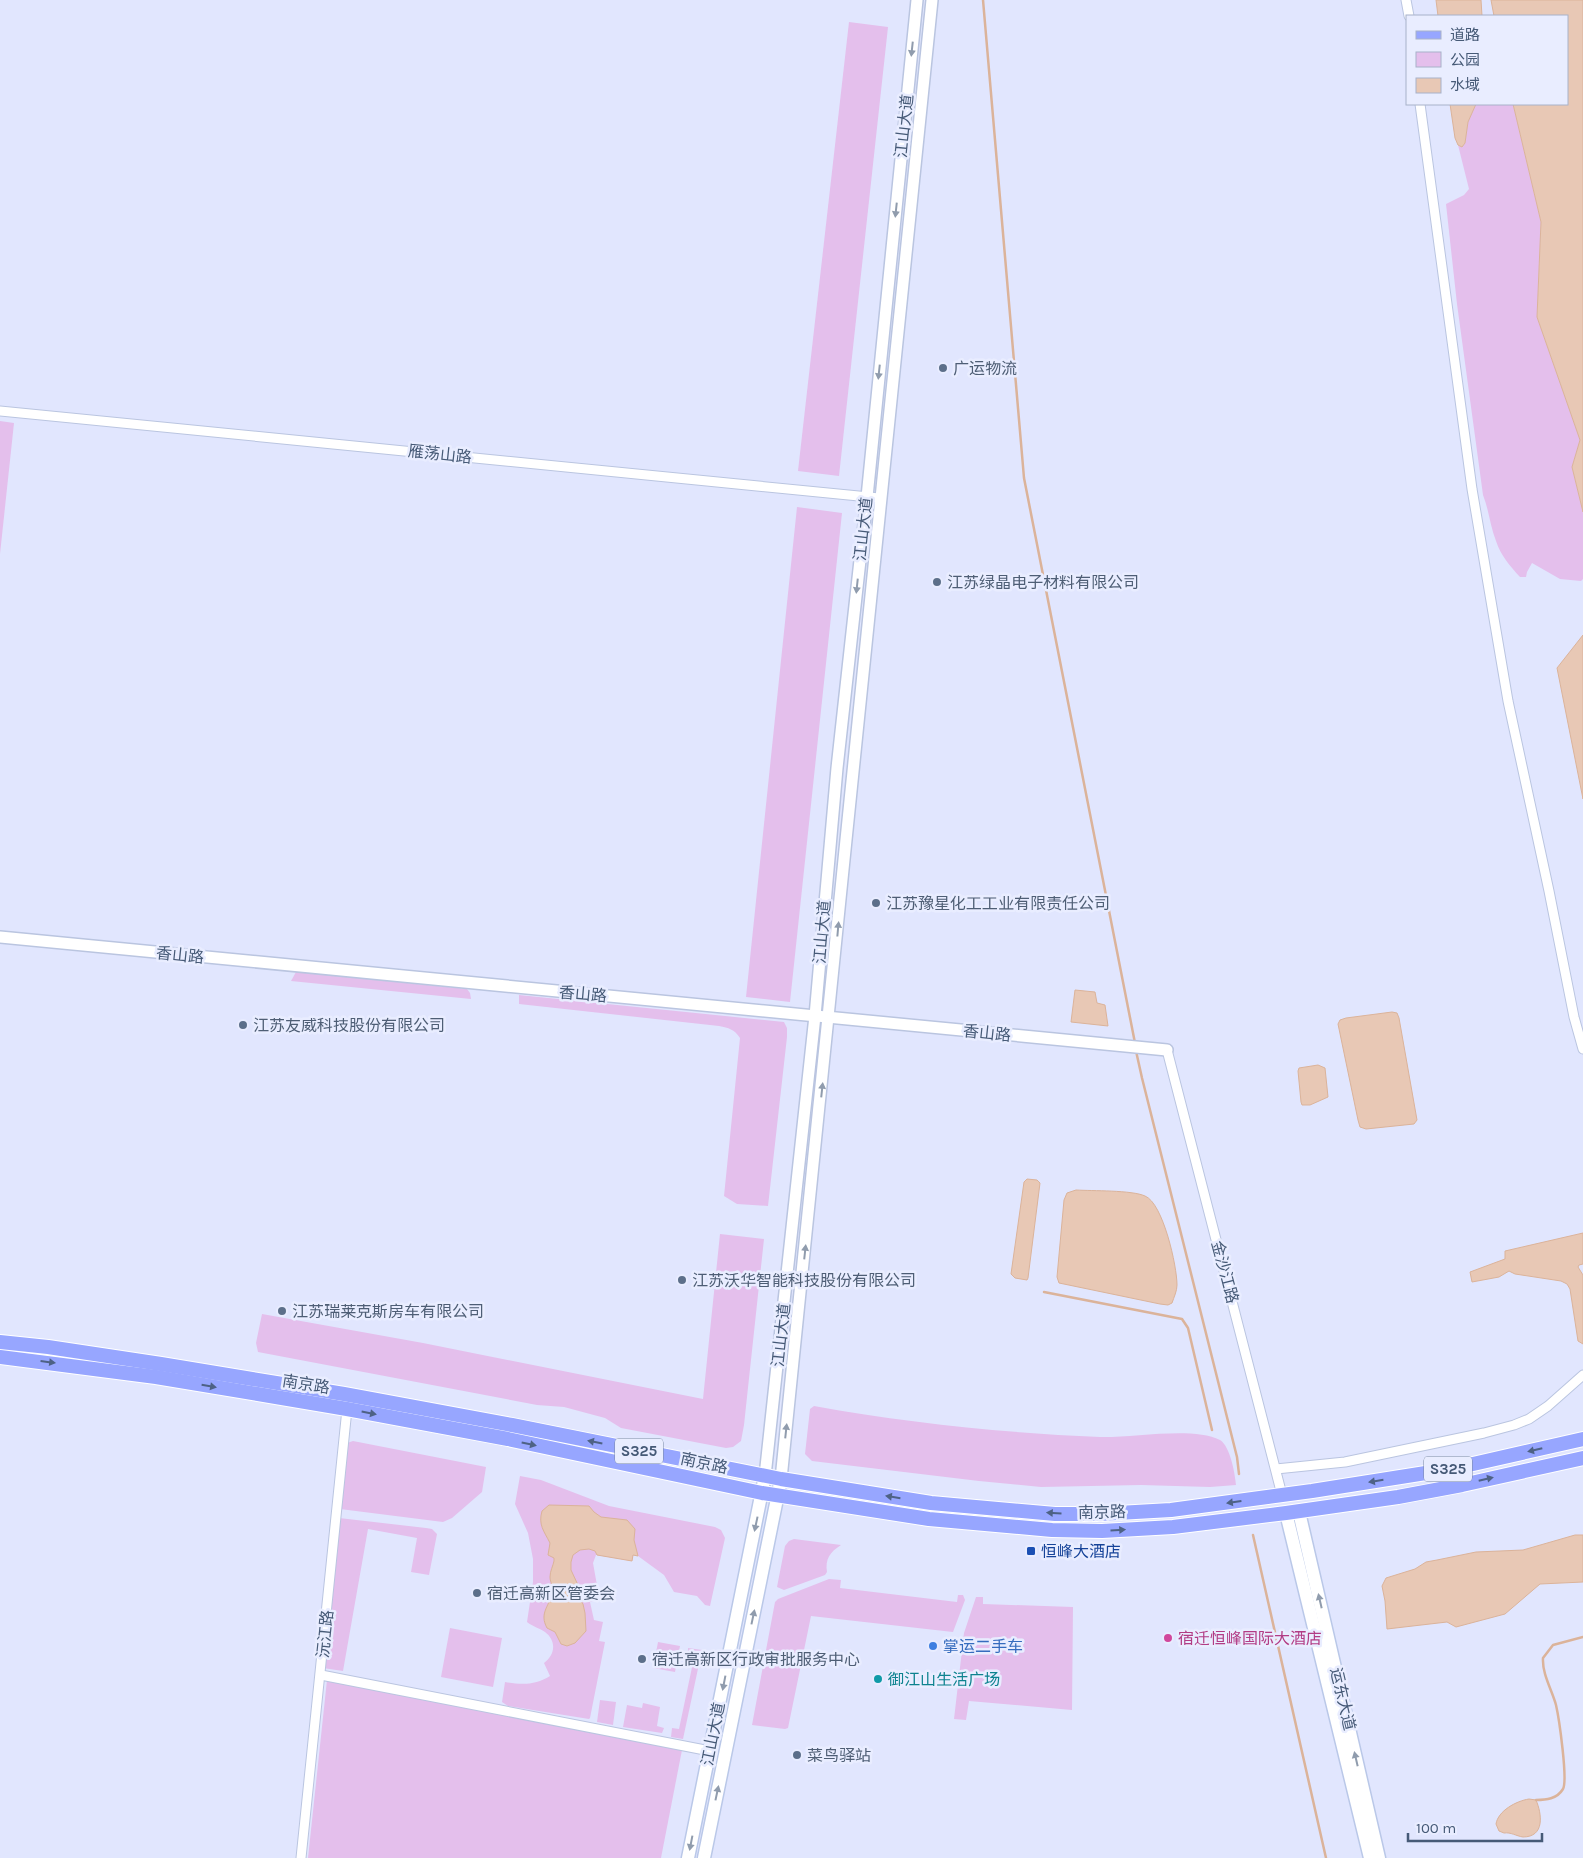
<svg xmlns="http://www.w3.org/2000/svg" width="1583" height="1858" font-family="Karla,'Noto Sans SC',sans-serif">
<rect width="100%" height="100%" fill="#e1e6fe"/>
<g fill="#e4bfec">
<polygon points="849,22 888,27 839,476 798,471"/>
<path d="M 1476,104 L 1513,104 L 1541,222 L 1537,317 L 1580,440 L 1572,467 L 1583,512 L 1583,579 L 1581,581 L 1560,579 L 1532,563 L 1527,572 L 1526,577 L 1520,577 C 1510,566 1501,556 1496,541 C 1490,526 1489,510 1483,495 L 1457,304 L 1446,204 L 1464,195 L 1469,189 L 1458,145 L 1462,147 L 1465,143 L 1468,122 Z"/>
<polygon points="0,421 14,423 0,554"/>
<polygon points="797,507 842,513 790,1002 746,997"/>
<polygon points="296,972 467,989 470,993 471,999 291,981"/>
<path d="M 519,995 L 784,1022 L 787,1028 L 787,1037 L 768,1206 L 737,1204 L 724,1196 L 740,1038 C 734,1029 729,1028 719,1026 L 519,1004 Z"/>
<polygon points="720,1234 764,1239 744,1425 741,1441 733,1447 726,1448 621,1428 605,1418 564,1407 537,1405 258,1352 256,1343 262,1314 423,1343 703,1399"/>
<path d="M 814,1406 C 908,1423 1004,1433 1100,1437 C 1132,1438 1193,1426 1220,1440 C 1230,1446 1235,1473 1236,1485 L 1210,1487 L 1141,1485 L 1041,1487 L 979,1481 L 812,1461 L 805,1454 L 810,1409 Z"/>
<polygon points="353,1441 486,1467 482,1492 452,1518 443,1522 340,1509 347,1443"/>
<path d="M 520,1476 L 541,1480 L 609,1506 L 715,1527 L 721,1530 L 725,1538 L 710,1606 L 705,1605 L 697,1596 L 674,1592 L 664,1575 L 638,1556 L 633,1555 L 632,1561 L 596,1555 L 593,1563 L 598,1591 L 594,1592 L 595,1600 L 590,1602 L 594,1620 L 603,1622 L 599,1641 L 605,1642 L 590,1718 L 589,1719 L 508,1706 L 502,1702 L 505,1682 C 522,1685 536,1685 550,1676 L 544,1663 C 555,1655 557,1641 545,1632 C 540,1628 533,1627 527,1622 L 533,1582 L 533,1559 L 528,1533 L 515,1504 Z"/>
<polygon points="339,1518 426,1528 432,1529 437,1534 429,1575 411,1572 417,1538 368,1529 343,1671 323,1668"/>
<path d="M 794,1539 L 841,1545 C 830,1552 825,1559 827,1572 L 825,1575 L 784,1590 L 777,1587 L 785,1546 L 789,1541 Z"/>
<polygon points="829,1579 841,1580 840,1588 957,1602 958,1595 963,1595 965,1600 953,1632 811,1616 788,1728 785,1729 752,1725 775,1602 778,1599"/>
<polygon points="976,1597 983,1597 983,1604 1073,1607 1072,1710 969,1701 966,1720 954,1719 964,1633"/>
<polygon points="450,1628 502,1638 493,1687 441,1677"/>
<polygon points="658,1642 680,1646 675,1672 653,1668"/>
<polygon points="688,1648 702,1650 683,1739 671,1737 672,1728 679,1729 695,1653 688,1651"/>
<polygon points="327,1680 682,1750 661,1858 308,1858"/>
<polygon points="600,1700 616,1702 613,1725 597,1722"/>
<polygon points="643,1703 660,1707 657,1726 664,1728 662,1733 623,1727 627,1705 642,1708"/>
</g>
<g fill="#e8c8b5" stroke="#dbb39a">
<polygon points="1436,0 1481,0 1482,16 1438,16"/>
<polygon points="1491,0 1583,0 1583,512 1572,467 1580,440 1537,317 1541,222 1513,104 1567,104 1567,16 1494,16"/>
<polygon points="1450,104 1476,104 1468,122 1465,143 1462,147 1458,145 1455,138"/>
<polygon points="1583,635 1583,799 1557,668"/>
<polygon points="1075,990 1095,992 1097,1003 1105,1005 1108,1026 1071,1022"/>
<polygon points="1392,1012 1397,1013 1399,1018 1417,1120 1414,1124 1366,1129 1360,1127 1358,1120 1338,1024 1340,1020 1346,1018"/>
<polygon points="1318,1065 1325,1068 1328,1097 1310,1105 1302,1105 1301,1102 1298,1071 1299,1068"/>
<polygon points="1027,1179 1037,1180 1040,1183 1028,1278 1027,1280 1015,1278 1011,1274 1024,1182"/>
<path d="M 1076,1190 C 1092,1191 1132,1190 1145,1196 C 1163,1203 1177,1266 1177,1285 C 1177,1291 1174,1297 1172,1303 L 1168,1305 L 1160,1304 L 1059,1283 L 1057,1277 L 1064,1200 L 1067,1193 Z"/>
<polygon points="1583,1233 1583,1264 1579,1265 1578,1267 1583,1275 1583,1344 1578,1341 1570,1289 1567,1284 1561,1281 1515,1274 1509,1271 1499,1277 1472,1282 1470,1272 1505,1259 1505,1251"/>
<path d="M 549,1505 L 589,1506 L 594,1512 L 601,1517 L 627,1520 L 635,1529 L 634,1540 L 638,1556 L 633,1555 L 632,1561 L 597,1555 L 595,1551 L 589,1549 L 580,1550 L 573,1555 L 571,1562 L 571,1570 L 578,1585 L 578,1597 L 583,1604 L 585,1613 L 586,1631 L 575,1643 L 567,1646 L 561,1644 L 555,1632 L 547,1628 C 539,1613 549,1607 552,1593 C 554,1586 550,1583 550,1577 C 550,1571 553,1566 554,1561 L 554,1558 L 548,1555 L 550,1543 C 544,1531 538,1525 542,1511 Z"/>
<polygon points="1575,1535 1583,1535 1583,1582 1540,1584 1505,1614 1456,1627 1447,1622 1387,1629 1385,1601 1382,1586 1386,1578 1415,1569 1426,1562 1437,1560 1476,1552 1523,1550"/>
<path d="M 1529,1799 L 1536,1800 C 1542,1814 1545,1837 1523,1837 C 1516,1836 1511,1832 1504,1833 L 1499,1831 L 1496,1824 C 1498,1811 1516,1801 1529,1799 Z"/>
</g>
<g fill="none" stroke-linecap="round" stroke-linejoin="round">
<g stroke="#dbb39a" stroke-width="2.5">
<polyline points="983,0 1024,478 1135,1043"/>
<polyline points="1136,1051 1142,1078 1237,1457 1239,1474"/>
<polyline points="1044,1292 1182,1319 1188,1328 1212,1430"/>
<polyline points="1253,1535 1326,1858"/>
<path d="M 1536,1800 C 1546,1800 1557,1799 1563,1789 C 1568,1780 1559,1718 1556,1705 C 1552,1690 1542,1674 1543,1658 L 1553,1645 L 1583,1637"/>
</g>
<g stroke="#bac5e0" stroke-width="11">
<g id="minor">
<polyline points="1406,0 1409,16"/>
<polyline points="1420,104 1472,489 1508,701 1549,891 1574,1017 1583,1049"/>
<polyline points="0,411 879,498"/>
<polyline points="1167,1050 1282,1495"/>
<polyline points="1276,1469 1345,1462 1484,1433 1514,1425 1529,1419 1548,1406 1583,1375"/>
<polyline points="321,1675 710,1751"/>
<polyline points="301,1858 347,1409"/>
</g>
</g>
<g stroke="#bac5e0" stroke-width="14">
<g id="tertiary">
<polyline points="0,937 1167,1050"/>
<polyline points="765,1476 815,1016 837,768 867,497 917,0"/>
<path d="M 781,1479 C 832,986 880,493 932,0"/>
</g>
</g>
<g stroke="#bac8e8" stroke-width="15">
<g id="secondary">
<polyline points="1299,1512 1379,1858"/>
<polyline points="1286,1513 1370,1858"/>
<polyline points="688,1858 765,1476"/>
<polyline points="704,1858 781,1479"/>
</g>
</g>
<g stroke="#fff" stroke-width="16">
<g id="primary">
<polyline points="0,1342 48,1347 161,1364 344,1394 512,1425 781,1479 931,1503 1055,1514 1100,1514 1171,1510 1312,1491 1451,1469 1583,1439"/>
<polyline points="0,1357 156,1377 347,1409 508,1439 762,1493 929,1519 1052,1530 1102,1531 1173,1527 1286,1513 1398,1497 1462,1485 1583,1458"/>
</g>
</g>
<use href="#minor" stroke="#fff" stroke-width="9"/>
<use href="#tertiary" stroke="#fff" stroke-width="11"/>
<use href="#secondary" stroke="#fff" stroke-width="12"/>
<use href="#primary" stroke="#97a6ff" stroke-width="14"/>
</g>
<defs><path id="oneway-solid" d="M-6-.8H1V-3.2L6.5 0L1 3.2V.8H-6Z" transform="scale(1.25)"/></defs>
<g fill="#909cad">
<use href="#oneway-solid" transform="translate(912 49) rotate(96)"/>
<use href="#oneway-solid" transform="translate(896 210) rotate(96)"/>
<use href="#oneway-solid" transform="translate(879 372) rotate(96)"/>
<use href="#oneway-solid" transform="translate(857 586) rotate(96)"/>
<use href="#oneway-solid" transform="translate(838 929) rotate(-85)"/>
<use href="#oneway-solid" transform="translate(822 1090) rotate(-84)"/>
<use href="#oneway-solid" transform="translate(805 1252) rotate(-84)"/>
<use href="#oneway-solid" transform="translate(786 1431) rotate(-84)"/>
<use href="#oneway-solid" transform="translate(756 1524) rotate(102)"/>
<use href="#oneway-solid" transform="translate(1320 1601) rotate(-103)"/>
<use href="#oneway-solid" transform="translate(753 1617) rotate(-78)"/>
<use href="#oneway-solid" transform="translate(724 1683) rotate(101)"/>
<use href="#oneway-solid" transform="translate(1356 1759) rotate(-103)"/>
<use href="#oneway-solid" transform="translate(717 1793) rotate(-78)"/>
<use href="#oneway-solid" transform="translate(691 1843) rotate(101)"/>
</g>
<g fill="#4e6285">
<use href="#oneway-solid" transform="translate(48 1362) rotate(7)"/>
<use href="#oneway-solid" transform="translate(209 1386) rotate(10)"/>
<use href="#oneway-solid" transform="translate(369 1413) rotate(11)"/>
<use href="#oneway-solid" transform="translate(595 1442) rotate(-169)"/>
<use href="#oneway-solid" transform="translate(529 1444) rotate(12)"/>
<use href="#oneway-solid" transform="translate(1535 1450) rotate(167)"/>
<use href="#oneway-solid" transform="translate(1486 1479) rotate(-13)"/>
<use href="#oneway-solid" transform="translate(1376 1481) rotate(171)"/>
<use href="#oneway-solid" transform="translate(893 1497) rotate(-171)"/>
<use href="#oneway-solid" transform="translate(1234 1502) rotate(172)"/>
<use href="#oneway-solid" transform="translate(1054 1513) rotate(-177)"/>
<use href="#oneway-solid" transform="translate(1118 1530) rotate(-3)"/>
</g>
<g fill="#5c6f8a" stroke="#e9edff" stroke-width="2">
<circle cx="943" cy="368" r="5"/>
<circle cx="937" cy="582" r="5"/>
<circle cx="876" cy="903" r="5"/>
<circle cx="243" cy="1025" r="5"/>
<circle cx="682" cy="1280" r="5"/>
<circle cx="282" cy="1311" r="5"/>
<circle cx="477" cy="1593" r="5"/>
<circle cx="642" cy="1659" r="5"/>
<circle cx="797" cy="1755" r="5"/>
</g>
<rect fill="#1a4fb4" stroke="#e9edff" stroke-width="2" x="1026" y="1546" width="10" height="10" rx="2.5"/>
<circle fill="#d1479c" stroke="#e9edff" stroke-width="2" cx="1168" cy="1638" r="5"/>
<circle fill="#3f7fe0" stroke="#e9edff" stroke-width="2" cx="933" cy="1646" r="5"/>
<circle fill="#0f9aa8" stroke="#e9edff" stroke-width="2" cx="878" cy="1679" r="5"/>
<g text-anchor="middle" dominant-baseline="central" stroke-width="5" stroke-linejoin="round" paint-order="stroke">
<g fill="#e9edff" stroke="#7786a0" stroke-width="1">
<rect x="615" y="1438.5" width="48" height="25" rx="4"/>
<rect x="1424" y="1456.5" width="48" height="25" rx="4"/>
</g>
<g font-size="15" font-weight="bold" fill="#465a77">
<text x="639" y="1451">S325</text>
<text x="1448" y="1469">S325</text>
</g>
<g font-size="16" fill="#465a77" stroke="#e9edff">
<text transform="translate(904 126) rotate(-84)">江山大道</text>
<text transform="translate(440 454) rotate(6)">雁荡山路</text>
<text transform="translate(863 529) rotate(-84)">江山大道</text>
<text transform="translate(822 932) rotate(-85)">江山大道</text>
<text transform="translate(180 955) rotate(6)">香山路</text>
<text transform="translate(583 994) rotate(5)">香山路</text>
<text transform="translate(987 1033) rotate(6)">香山路</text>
<text transform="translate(1225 1272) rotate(75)">金沙江路</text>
<text transform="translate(781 1335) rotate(-84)">江山大道</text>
<text transform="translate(306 1384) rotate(9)">南京路</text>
<text transform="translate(704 1463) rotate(12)">南京路</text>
<text transform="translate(1102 1512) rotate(-1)">南京路</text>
<text transform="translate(325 1634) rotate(-84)">沅江路</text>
<text transform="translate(1343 1699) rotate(77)">运东大道</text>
<text transform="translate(713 1734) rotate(-79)">江山大道</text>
</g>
<g font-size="16" fill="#4e5e75" stroke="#e9edff" text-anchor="start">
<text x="953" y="368">广运物流</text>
<text x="947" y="582">江苏绿晶电子材料有限公司</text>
<text x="886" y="903">江苏豫星化工工业有限责任公司</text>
<text x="253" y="1025">江苏友威科技股份有限公司</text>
<text x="692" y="1280">江苏沃华智能科技股份有限公司</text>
<text x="292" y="1311">江苏瑞莱克斯房车有限公司</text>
<text x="487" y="1593">宿迁高新区管委会</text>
<text x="652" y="1659">宿迁高新区行政审批服务中心</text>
<text x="807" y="1755">菜鸟驿站</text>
</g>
<g font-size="16" fill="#164399" stroke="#e9edff" text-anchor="start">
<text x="1041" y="1551">恒峰大酒店</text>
</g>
<g font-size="16" fill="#b23c85" stroke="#e9edff" text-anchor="start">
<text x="1178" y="1638">宿迁恒峰国际大酒店</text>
</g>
<g font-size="16" fill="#366cbe" stroke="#e9edff" text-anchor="start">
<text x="943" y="1646">掌运二手车</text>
</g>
<g font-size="16" fill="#0d838f" stroke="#e9edff" text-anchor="start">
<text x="888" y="1679">御江山生活广场</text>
</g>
</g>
<rect x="1406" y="15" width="162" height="90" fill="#e9edff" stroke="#a8b2c9"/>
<rect x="1416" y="31" width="25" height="8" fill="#97a6ff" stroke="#a8b2c9"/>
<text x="1450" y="40" font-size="15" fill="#465a77">道路</text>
<rect x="1416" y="52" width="25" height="15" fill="#e4bfec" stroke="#a8b2c9"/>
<text x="1450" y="65" font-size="15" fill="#465a77">公园</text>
<rect x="1416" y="78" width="25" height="15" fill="#e8c8b5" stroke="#a8b2c9"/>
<text x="1450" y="90" font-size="15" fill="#465a77">水域</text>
<path d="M1408 1833v8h134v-8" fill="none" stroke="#465a77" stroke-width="2.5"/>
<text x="1416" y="1833" font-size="15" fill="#465a77" stroke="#e9edff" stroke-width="4" paint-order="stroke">100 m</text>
</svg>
